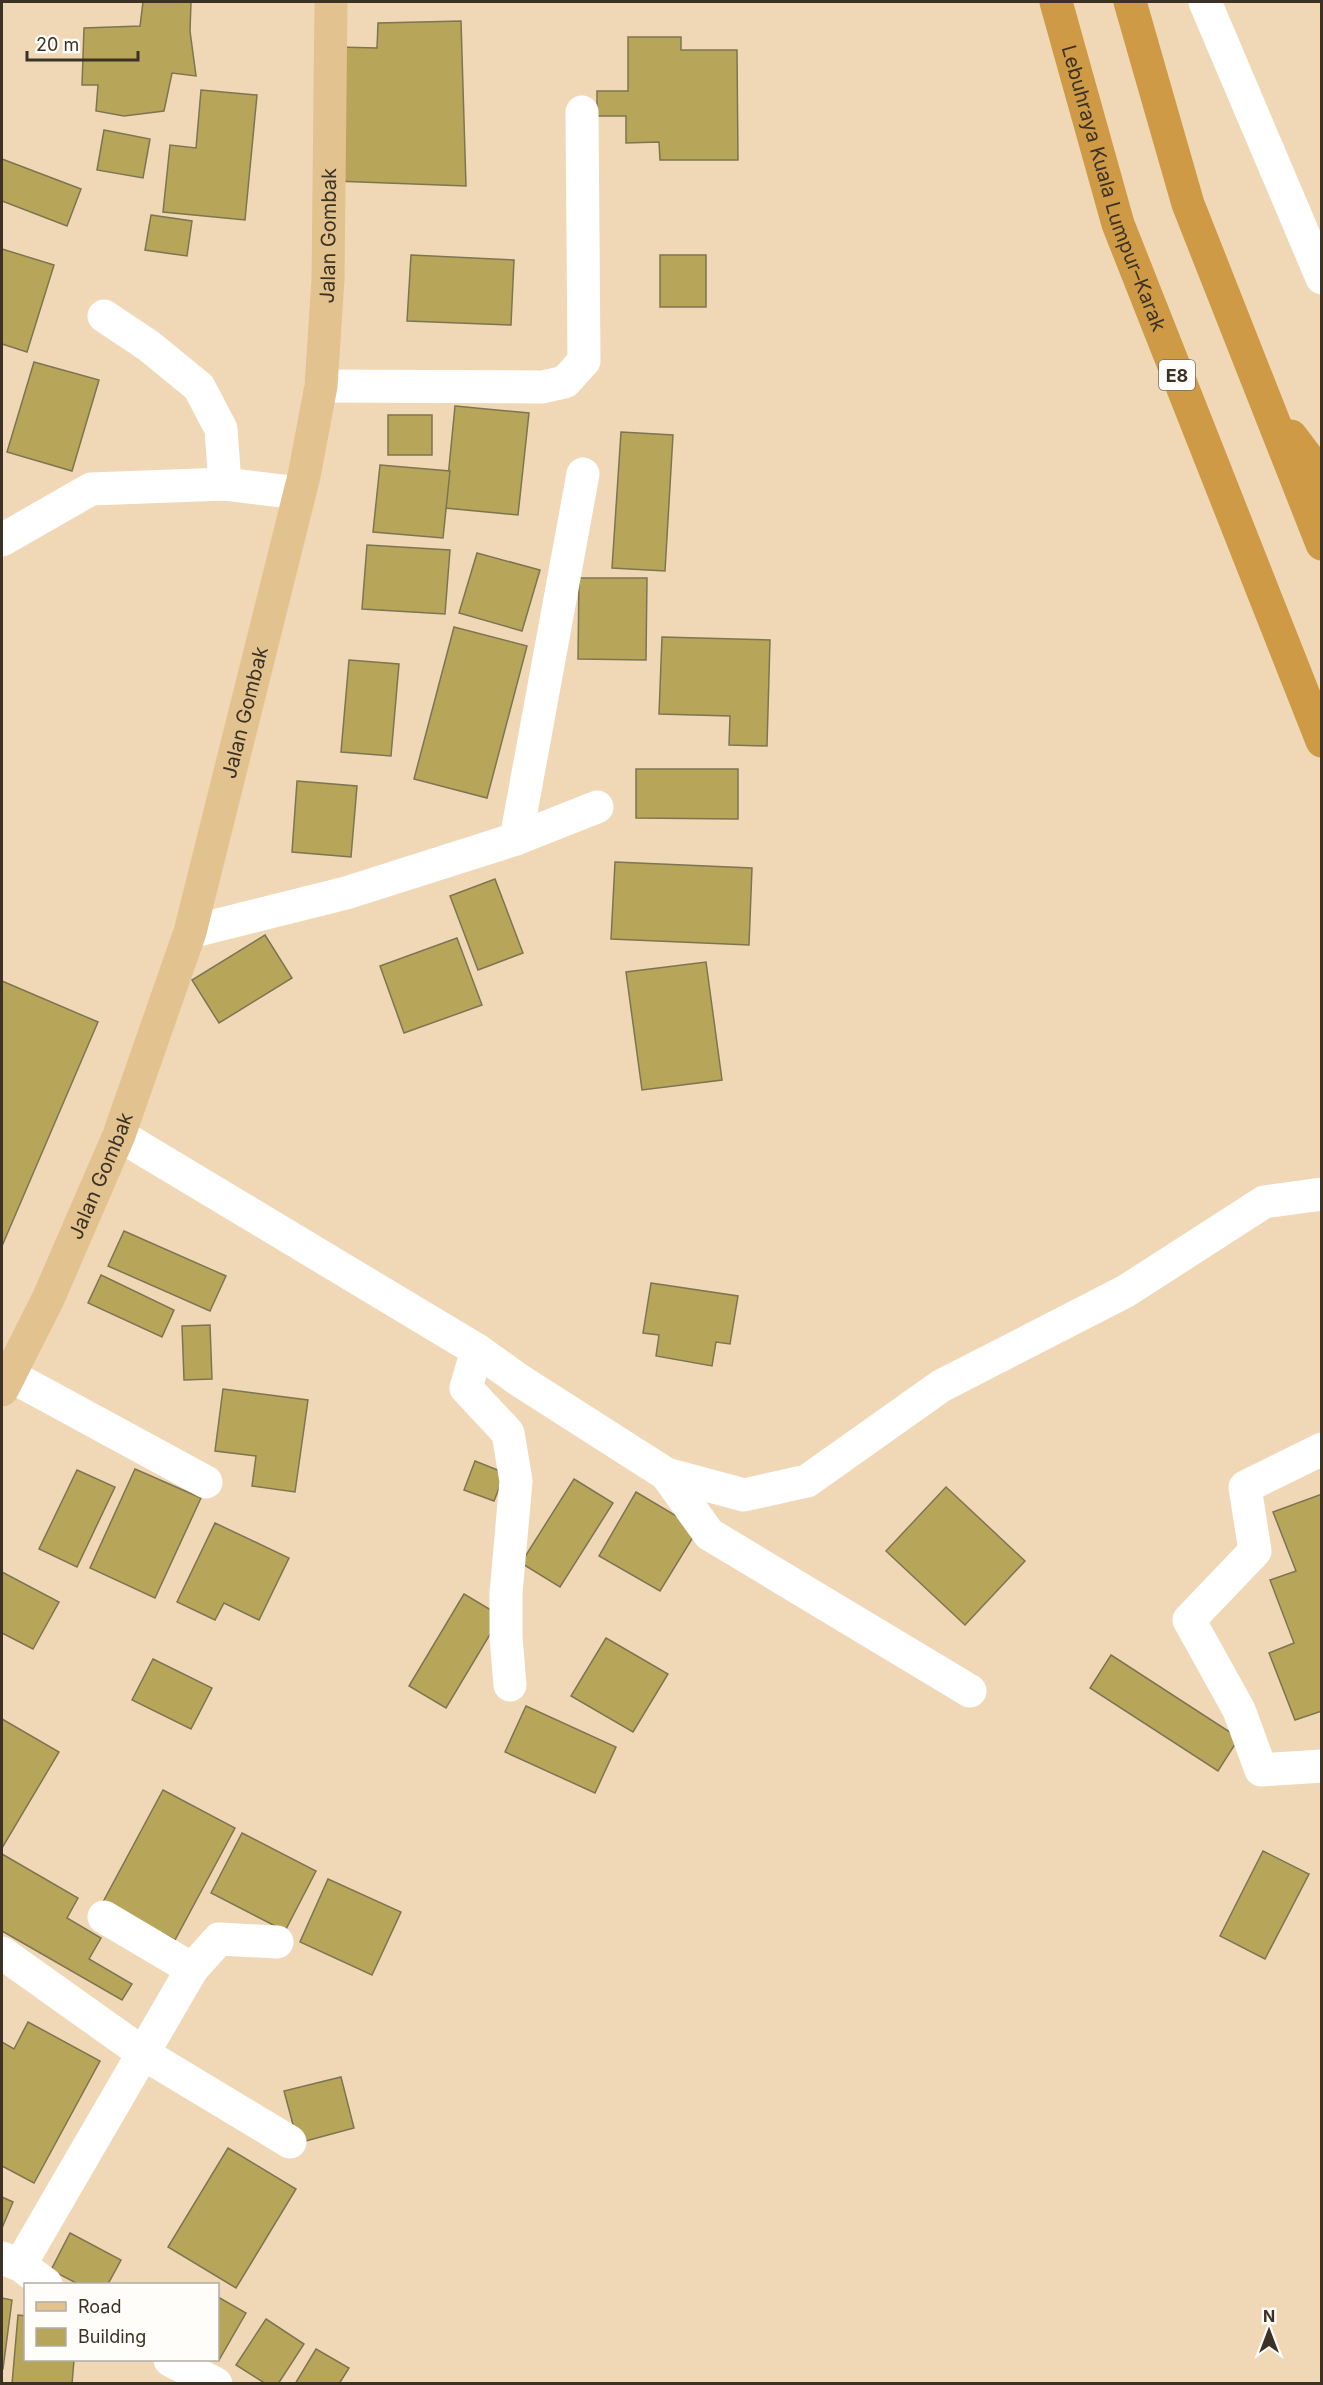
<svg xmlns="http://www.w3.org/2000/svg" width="1323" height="2385" font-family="Inter,sans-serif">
<rect width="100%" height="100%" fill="#f0d8b7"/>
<g fill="#b7a55a" stroke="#7d7552" stroke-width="1.5">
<polygon points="143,2 191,2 190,31 196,76 172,73 164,111 124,116 96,111 98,85 82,85 84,28 140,26"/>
<polygon points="461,21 466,186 334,181 338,47 377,48 378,23"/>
<polygon points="628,37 681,37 681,50 737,50 738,160 660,160 659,142 626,143 626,116 597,116 597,91 628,91"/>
<polygon points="201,90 257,95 245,220 163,212 170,145 196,148"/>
<polygon points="104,130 150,139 143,178 97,170"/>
<polygon points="2,159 81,189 67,226 2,201"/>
<polygon points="151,215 192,221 187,256 145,250"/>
<polygon points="2,249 54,265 27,352 2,344"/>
<polygon points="411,255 514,260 511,325 407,321"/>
<rect x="660" y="255" width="46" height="52"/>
<polygon points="34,362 99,380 72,471 7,452"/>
<polygon points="455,406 529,413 518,515 445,508"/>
<rect x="388" y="415" width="44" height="40"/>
<polygon points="621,432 673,435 665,571 612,568"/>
<polygon points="380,465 450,471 443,538 373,532"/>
<polygon points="367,545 450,550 445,614 362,609"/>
<polygon points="477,553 540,570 522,631 459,613"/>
<polygon points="579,578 647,578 646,660 578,659"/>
<polygon points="454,627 527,646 487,798 414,779"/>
<polygon points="662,637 770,640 767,746 729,745 730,716 659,714"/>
<polygon points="349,660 399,664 391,756 341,752"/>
<polygon points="636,769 738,769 738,819 636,818"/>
<polygon points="297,781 357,786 351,857 292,852"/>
<polygon points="615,862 752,868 749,945 611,939"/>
<polygon points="495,879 523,953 478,970 450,896"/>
<polygon points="265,935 292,978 219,1023 192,980"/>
<polygon points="457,938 482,1005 404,1033 380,966"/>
<polygon points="706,962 722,1080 642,1090 626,972"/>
<polygon points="2,981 98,1022 2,1246"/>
<polygon points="124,1231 226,1276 210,1311 108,1266"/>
<polygon points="101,1275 174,1310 162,1337 88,1303"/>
<polygon points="651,1283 738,1296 730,1344 716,1342 712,1366 656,1356 659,1335 643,1333"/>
<polygon points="210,1325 212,1379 184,1380 182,1326"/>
<polygon points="223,1389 308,1400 295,1492 252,1486 256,1456 215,1451"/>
<polygon points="475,1461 505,1473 494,1501 464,1490"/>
<polygon points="135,1469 201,1498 155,1598 90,1568"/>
<polygon points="77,1470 115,1487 77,1567 39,1549"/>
<polygon points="574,1479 613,1503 560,1587 521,1563"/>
<polygon points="946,1487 1025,1561 965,1625 886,1551"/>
<polygon points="636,1492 698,1529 660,1591 599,1556"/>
<polygon points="1322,1494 1322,1711 1295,1720 1269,1653 1294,1643 1270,1580 1296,1571 1273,1512"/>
<polygon points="215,1523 289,1558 259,1620 224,1603 215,1620 177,1602"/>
<polygon points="2,1572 59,1602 33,1649 2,1633"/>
<polygon points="464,1594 501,1616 446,1708 409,1686"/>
<polygon points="606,1638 668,1674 633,1732 571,1696"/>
<polygon points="1111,1655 1239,1738 1218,1771 1090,1688"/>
<polygon points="153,1659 212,1688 191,1729 132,1700"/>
<polygon points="526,1706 616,1747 595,1793 505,1752"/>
<polygon points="2,1719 59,1752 2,1848"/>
<polygon points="163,1790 235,1828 175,1940 103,1902"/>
<polygon points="242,1833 316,1871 285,1931 211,1893"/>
<polygon points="1263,1851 1309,1874 1265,1959 1220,1936"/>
<polygon points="2,1854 78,1898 67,1918 101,1938 89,1959 132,1984 122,2000 2,1931"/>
<polygon points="328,1879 401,1912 372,1975 300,1942"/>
<polygon points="28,2022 100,2061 34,2183 2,2166 2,2042 14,2049"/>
<polygon points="341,2077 354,2128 298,2143 284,2091"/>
<polygon points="228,2148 296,2189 236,2288 168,2247"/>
<polygon points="2,2197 13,2202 2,2228"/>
<polygon points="70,2233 121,2260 108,2284 78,2284 51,2270"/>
<polygon points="218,2297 246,2313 219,2360 218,2359"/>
<polygon points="2,2298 12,2300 3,2369 2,2369"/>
<polygon points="18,2315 26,2316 26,2360 74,2360 72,2384 12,2384"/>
<polygon points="266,2319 304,2344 278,2384 266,2384 236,2365"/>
<polygon points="316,2349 349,2368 339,2384 295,2384"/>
</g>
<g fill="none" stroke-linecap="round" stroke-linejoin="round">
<g stroke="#fff" stroke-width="33">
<polyline points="1205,2 1322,278"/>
<polyline points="104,316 149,346 199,387 221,429 225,484"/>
<polyline points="321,386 542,387 565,382 584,361 582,112"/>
<polyline points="2,540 91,489 225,484 299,493"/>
<polyline points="516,839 583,474"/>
<polyline points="190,932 346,893 516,839 597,807"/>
<polyline points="119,1135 477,1350 519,1380 666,1474 744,1495 807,1481 941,1386 1126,1291 1264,1202 1322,1194"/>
<polyline points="477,1350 466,1388 508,1433 516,1481 506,1593 506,1637 510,1685"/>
<polyline points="9,1375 206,1482"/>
<polyline points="1322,1449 1245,1487 1255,1551 1189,1620 1239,1710 1261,1770 1322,1766"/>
<polyline points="666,1474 709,1534 970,1691"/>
<polyline points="2,1953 144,2054 290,2142"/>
<polyline points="192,1969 219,1939 277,1942"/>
<polyline points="2,2258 20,2265 46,2284"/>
<polyline points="20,2265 192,1969 104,1917"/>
<polyline points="170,2360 216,2384"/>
</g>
<path stroke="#e2c28f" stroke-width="33" id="s1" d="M 2,1390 L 48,1299 L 119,1135 L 190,932 L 304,476 L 321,386 L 328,280 L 331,2"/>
<g stroke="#cf9a45" stroke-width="33">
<path id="s2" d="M 1056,2 L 1118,224 L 1322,741"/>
<polyline points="1130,2 1188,204 1322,544"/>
<polyline points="1291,436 1322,477"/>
</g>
</g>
<g text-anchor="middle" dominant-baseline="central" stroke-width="4.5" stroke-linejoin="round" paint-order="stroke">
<rect fill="#fffdf9" stroke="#766f65" stroke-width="1.5" x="1159" y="360" width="36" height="30" rx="4.5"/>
<g font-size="18" font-weight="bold" fill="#3b3225">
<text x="1177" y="375">E8</text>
</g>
<g font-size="20" fill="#3b3225" stroke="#fffdf9">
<text stroke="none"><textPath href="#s2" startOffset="195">Lebuhraya Kuala Lumpur–Karak</textPath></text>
<text stroke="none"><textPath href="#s1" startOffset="1208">Jalan Gombak</textPath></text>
<text stroke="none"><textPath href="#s1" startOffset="722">Jalan Gombak</textPath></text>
<text stroke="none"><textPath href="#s1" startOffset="236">Jalan Gombak</textPath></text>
</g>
</g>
<rect width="1323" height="2385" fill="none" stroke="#3b3225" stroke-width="6"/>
<rect x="24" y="2283" width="195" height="78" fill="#fffdf9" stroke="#b1aca4" stroke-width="1.5"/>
<rect x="36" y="2302" width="30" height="9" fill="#e2c28f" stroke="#b1aca4" stroke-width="1.5"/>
<text x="78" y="2313" font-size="18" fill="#3b3225">Road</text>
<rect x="36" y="2328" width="30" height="18" fill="#b7a55a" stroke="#b1aca4" stroke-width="1.5"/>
<text x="78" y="2343" font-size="18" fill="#3b3225">Building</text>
<g transform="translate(1269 2331)" stroke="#fffdf9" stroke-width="4.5" paint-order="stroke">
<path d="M0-4.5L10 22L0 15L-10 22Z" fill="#3b3225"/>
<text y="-9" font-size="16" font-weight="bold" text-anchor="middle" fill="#3b3225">N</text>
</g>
<path d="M27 51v9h111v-9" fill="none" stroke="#3b3225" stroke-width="3"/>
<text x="36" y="51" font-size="18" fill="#3b3225" stroke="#fffdf9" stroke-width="4.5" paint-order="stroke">20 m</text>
</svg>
